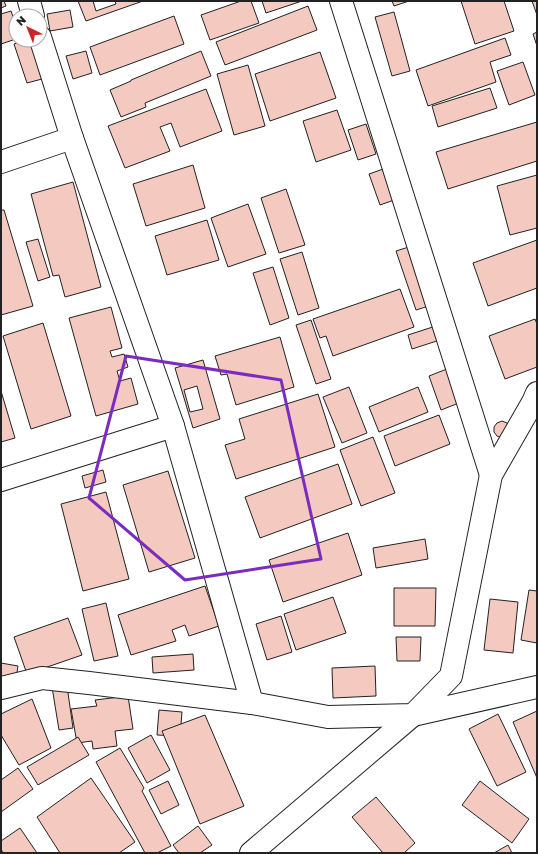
<svg xmlns="http://www.w3.org/2000/svg" width="538" height="854" font-family="'Golos Text',sans-serif">
<rect width="100%" height="100%" fill="#fff"/>
<g fill="#f3c9c0" stroke="#222" fill-rule="evenodd">
<polygon points="1,1 4,1 6,6 1,8"/>
<polygon points="78,1 93,1 96,11 116,4 115,1 143,1 86,21"/>
<polygon points="241,1 251,1 259,23 210,40 201,15"/>
<polygon points="262,1 302,1 266,13"/>
<polygon points="392,1 409,1 394,6"/>
<polygon points="461,1 504,1 514,31 475,44"/>
<polygon points="532,1 537,1 537,15"/>
<polygon points="308,6 317,30 225,65 216,42"/>
<polygon points="70,10 73,27 50,31 47,14"/>
<polygon points="11,11 16,25 16,39 1,44 1,14"/>
<polygon points="394,12 410,71 392,76 375,17"/>
<polygon points="174,16 184,44 100,75 90,47"/>
<polygon points="537,32 537,46 533,34"/>
<polygon points="505,38 511,55 490,62 496,82 428,106 416,70"/>
<polygon points="27,40 30,40 42,79 27,83 14,44"/>
<polygon points="86,51 92,73 73,79 66,56"/>
<polygon points="201,51 211,76 145,103 146,107 121,117 110,90 131,81 131,80"/>
<polygon points="320,52 336,98 270,121 255,74"/>
<polygon points="523,62 535,95 509,105 497,71"/>
<polygon points="248,65 265,126 234,135 217,74"/>
<polygon points="490,88 497,108 438,127 432,106"/>
<polygon points="206,89 222,131 180,147 171,123 160,127 170,151 125,168 108,126"/>
<polygon points="337,110 351,150 316,162 303,121"/>
<polygon points="537,122 537,161 448,189 436,152"/>
<polygon points="366,124 376,154 358,160 348,130"/>
<polygon points="193,165 205,208 146,226 133,184"/>
<polygon points="386,168 397,199 380,205 369,174"/>
<polygon points="537,175 537,228 510,235 497,186"/>
<polygon points="73,182 101,287 65,297 59,275 53,276 31,194"/>
<polygon points="286,189 305,245 279,253 261,198"/>
<polygon points="248,204 266,254 228,267 211,218"/>
<polygon points="1,210 4,210 33,306 1,315"/>
<polygon points="207,220 219,260 167,275 155,236"/>
<polygon points="38,239 50,277 38,281 26,242"/>
<polygon points="537,240 537,288 488,306 473,263"/>
<polygon points="412,246 432,305 416,310 396,251"/>
<polygon points="302,252 319,308 298,315 280,259"/>
<polygon points="273,267 289,318 270,325 253,273"/>
<polygon points="400,289 414,327 333,356 326,336 320,338 313,319"/>
<polygon points="111,307 122,348 110,351 112,357 124,354 128,367 117,371 120,381 131,378 138,404 96,416 69,318"/>
<polygon points="535,319 537,324 537,367 505,379 489,336"/>
<polygon points="311,320 331,379 316,384 296,325"/>
<polygon points="43,323 71,416 31,429 3,336"/>
<polygon points="442,324 446,338 412,349 408,335"/>
<polygon points="280,337 294,387 236,405 227,374 221,375 215,356"/>
<path d="M 203,360 L 220,419 L 193,428 L 175,368 ZM 197,386 L 203,409 L 190,412 L 184,390 Z"/>
<polygon points="452,367 464,401 441,410 429,376"/>
<polygon points="349,387 367,433 342,443 323,397"/>
<polygon points="418,387 428,412 379,432 369,407"/>
<polygon points="1,391 15,438 1,442"/>
<polygon points="318,394 335,447 236,479 225,445 245,439 239,419"/>
<polygon points="439,415 450,444 395,466 384,436"/>
<polygon points="502,421 507,423 509,427 502,438 497,436 494,432 494,427 497,423"/>
<polygon points="373,437 395,493 361,506 340,450"/>
<polygon points="338,464 352,504 260,538 245,497"/>
<polygon points="103,470 106,482 85,488 82,476"/>
<polygon points="168,471 195,558 149,572 123,485"/>
<polygon points="106,492 129,579 83,591 61,504"/>
<polygon points="348,533 362,575 283,602 269,560"/>
<polygon points="425,539 428,559 376,568 373,548"/>
<polygon points="205,586 219,626 189,636 185,625 172,630 176,641 131,655 118,615"/>
<polygon points="394,588 436,588 435,626 394,626"/>
<polygon points="529,590 537,591 537,643 521,640"/>
<polygon points="333,597 346,633 296,650 284,614"/>
<polygon points="490,599 518,602 513,653 484,650"/>
<polygon points="106,603 118,656 94,661 82,609"/>
<polygon points="281,616 292,652 267,660 256,624"/>
<polygon points="68,618 82,655 27,674 14,637"/>
<polygon points="396,637 421,637 420,661 397,661"/>
<polygon points="193,654 194,670 153,673 152,657"/>
<polygon points="1,663 18,666 16,679 1,677"/>
<polygon points="375,666 376,696 333,698 332,668"/>
<polygon points="67,686 73,728 59,730 52,687"/>
<polygon points="128,696 133,729 115,731 117,746 93,749 92,741 77,743 71,709 97,706 95,700"/>
<polygon points="32,699 51,748 19,765 1,735 1,714"/>
<polygon points="159,710 182,712 180,736 157,735"/>
<polygon points="537,711 537,778 513,722"/>
<polygon points="498,714 526,772 497,786 469,729"/>
<polygon points="205,715 244,806 200,824 162,731"/>
<polygon points="151,735 170,770 147,783 128,748"/>
<polygon points="78,737 89,755 38,785 27,767"/>
<polygon points="120,748 144,788 142,791 171,846 157,853 145,853 96,762"/>
<polygon points="18,768 33,789 1,812 1,780"/>
<polygon points="91,778 135,842 119,853 60,853 37,817"/>
<polygon points="168,781 179,805 161,814 149,790"/>
<polygon points="480,781 529,819 512,843 462,805"/>
<polygon points="376,797 415,843 404,853 383,853 352,817"/>
<polygon points="198,826 212,845 200,853 179,853 173,845"/>
<polygon points="20,828 37,853 3,853 1,849 1,841"/>
<polygon points="508,845 512,853 494,853"/>
</g>
<g fill="none" stroke-linecap="round" stroke-linejoin="round">
<g stroke="#222" stroke-width="24">
<g id="minor">
<polyline points="29,1 33,16"/>
<polyline points="341,1 491,475"/>
<polyline points="40,37 72,138 173,426 252,703"/>
<polyline points="1,162 72,138"/>
<polyline points="1,480 173,426"/>
<polyline points="1,688 42,678 89,683 252,703 328,717 413,715 537,687"/>
<polyline points="251,853 413,715 451,676 491,475 533,402 537,393"/>
</g>
</g>
<use href="#minor" stroke="#fff" stroke-width="22"/>
</g>
<path fill="none" stroke="#7b2cbf" stroke-width="3" stroke-linejoin="round" d="M 126,356 L 281,380 L 321,559 L 185,580 L 89,498 Z"/>
<rect width="538" height="854" fill="none" stroke="#222222" stroke-width="4"/>
<g transform="translate(28 28) rotate(317)"><circle r="19" fill="#ffffff" stroke="#a7a7a7"/>
<path d="M0-3L7 15L0 10L-7 15Z" fill="#c62828"/>
<text y="-6" font-size="11" font-weight="bold" text-anchor="middle" fill="#222222">N</text>
</g>
</svg>
